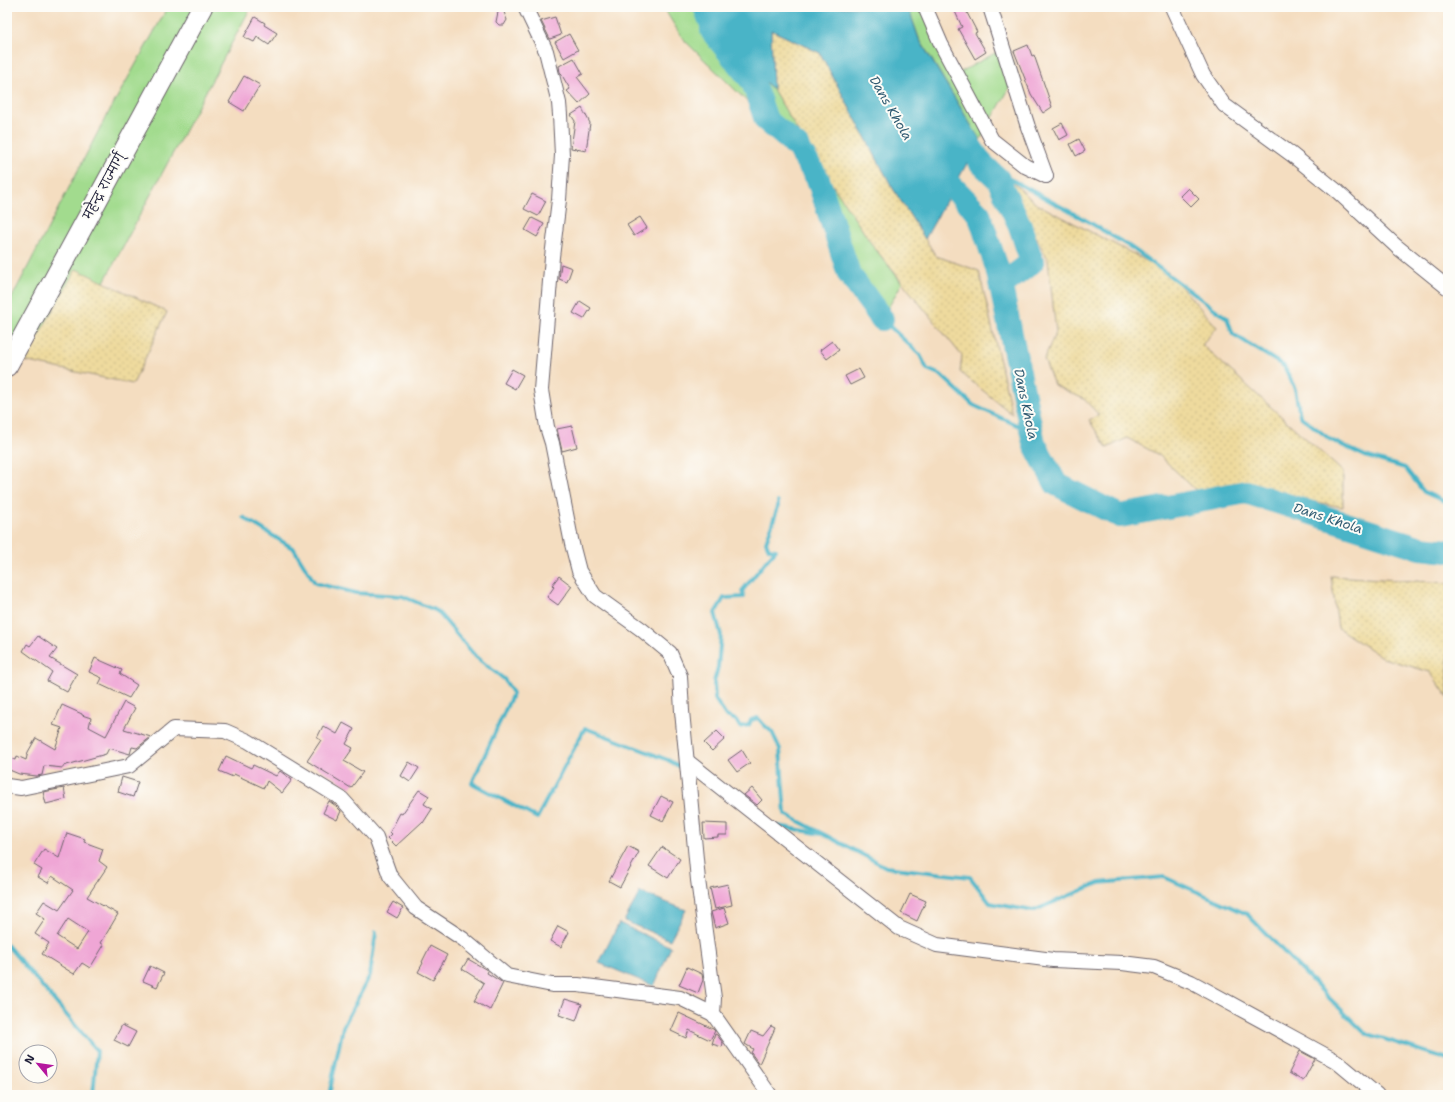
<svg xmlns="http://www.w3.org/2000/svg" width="1455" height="1102" font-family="'Shantell Sans','Playpen Sans Deva',sans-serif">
<defs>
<pattern id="sand-dots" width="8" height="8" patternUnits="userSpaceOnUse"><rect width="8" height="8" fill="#eeda9e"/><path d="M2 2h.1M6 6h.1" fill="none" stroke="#ccbb89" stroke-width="1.8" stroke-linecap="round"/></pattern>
</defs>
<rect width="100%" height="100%" fill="#fdfcf7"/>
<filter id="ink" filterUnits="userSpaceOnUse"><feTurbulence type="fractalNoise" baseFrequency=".025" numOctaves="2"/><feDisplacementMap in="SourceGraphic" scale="8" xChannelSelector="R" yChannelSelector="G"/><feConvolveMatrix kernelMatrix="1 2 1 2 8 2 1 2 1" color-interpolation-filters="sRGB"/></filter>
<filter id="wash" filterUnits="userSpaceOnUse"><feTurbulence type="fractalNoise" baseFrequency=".012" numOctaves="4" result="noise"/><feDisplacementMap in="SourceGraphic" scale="16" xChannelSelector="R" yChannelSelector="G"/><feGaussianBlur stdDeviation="0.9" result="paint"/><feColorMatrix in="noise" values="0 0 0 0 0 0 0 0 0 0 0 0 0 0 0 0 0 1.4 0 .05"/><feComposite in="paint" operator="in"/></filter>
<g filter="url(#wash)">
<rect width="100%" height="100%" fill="#f4ddc0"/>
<g fill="#a2db8e" stroke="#627e64">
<polygon points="168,7 251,7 104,282 30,349 7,336 7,307 101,126"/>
<polygon points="663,7 698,7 712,25 756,74 773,89 808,148 873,246 902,283 882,319 849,274 818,179 797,146 766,120 683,39"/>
<polygon points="908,7 925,7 957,74 1006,47 1017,75 980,140 919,38"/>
</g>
<g fill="url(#sand-dots)" stroke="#887e6c">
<polygon points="771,30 820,53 892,187 936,256 979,271 1012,414 960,372 962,356 873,246 808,148 773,89"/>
<polygon points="1004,174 1035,203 1168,272 1217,327 1202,345 1343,472 1343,507 1244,489 1203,497 1159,455 1127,438 1107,448 1089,420 1099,415 1084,399 1054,385 1044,359 1056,332 1048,260"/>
<polygon points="76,269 167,312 133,384 24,361"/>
<polygon points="1331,576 1448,583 1448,697 1430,672 1383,658 1338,628"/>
</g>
<g fill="#49b4c7" stroke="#366b81">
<path d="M 698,7 L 908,7 L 919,39 L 980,140 L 925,239 L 892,187 L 820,53 L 771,30 L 773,89 C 745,65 721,36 698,7 Z"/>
<polygon points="640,892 686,910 670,940 624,921"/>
<polygon points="619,923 671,947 654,986 599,963"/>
</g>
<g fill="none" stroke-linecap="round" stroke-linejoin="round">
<g stroke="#49b4c7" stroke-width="4">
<polyline points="981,163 1089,222 1132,248 1227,318 1233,334 1284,366 1295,389 1300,416 1331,440 1365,456 1405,468 1424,492 1448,503"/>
<polyline points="882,319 920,355 927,369 941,375 973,405 1032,432"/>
<polyline points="778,502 778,507 766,542 769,549 776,550 767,560 742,591 744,597 724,598 715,613 721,635 718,667 714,682 715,699 726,716 736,720 740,727 749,725 751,720 758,718 764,725 772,732 780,749 785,814 886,867 970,877 990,903 1033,911 1099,883 1164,877 1247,914 1323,992 1365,1033 1448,1059"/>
<polyline points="243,517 294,549 315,583 356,593 402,596 437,611 476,657 504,679 513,693 472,783 537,818 585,728 668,760 684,769"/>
<polyline points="778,826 822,834"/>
<polyline points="7,945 97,1051 93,1095"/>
<polyline points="329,1095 343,1027 370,975 376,932"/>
</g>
<g stroke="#49b4c7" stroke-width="24">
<polyline points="705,7 712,25 712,31 753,82 766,120 797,146 818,179 849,274 882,319"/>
<polyline points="955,124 981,163 998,179 1020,226 1032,262 1001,286"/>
<polyline points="930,164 979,214 997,268 1034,443 1056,484 1120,516 1246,492 1421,548 1448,551"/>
</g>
</g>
<g id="blocks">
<g fill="#efa6d5" fill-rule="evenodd">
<polygon points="499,7 502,7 507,20 504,25 499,25 496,22"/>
<polygon points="953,7 964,7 977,32 975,33 986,52 975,59 958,29 962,27"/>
<polygon points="255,17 265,23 264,25 277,33 269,45 257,37 254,42 244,37"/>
<polygon points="555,17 561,35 550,39 541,21"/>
<polygon points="569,34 578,50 564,58 555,42"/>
<polygon points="1028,45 1032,56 1034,55 1052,107 1043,113 1031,94 1014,51"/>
<polygon points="574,58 583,74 577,77 590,94 579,104 567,91 570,89 560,72 559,66"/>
<polygon points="244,76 260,85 244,111 229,102"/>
<polygon points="582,108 590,123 586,151 571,148 575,121 571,115"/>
<polygon points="1062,123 1068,135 1059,140 1053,128"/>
<polygon points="1079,139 1085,151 1076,156 1070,144"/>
<polygon points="1188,188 1199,199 1191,207 1180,196"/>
<polygon points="532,194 546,201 538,216 524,209"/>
<polygon points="640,217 647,228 634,236 627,225"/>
<polygon points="532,218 544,224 537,237 525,230"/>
<polygon points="561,264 572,268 567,282 559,279"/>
<polygon points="580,301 591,308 584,319 573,313"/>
<polygon points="832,341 839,350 827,359 820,350"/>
<polygon points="512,369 523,375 515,389 504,383"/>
<polygon points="859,369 864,378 850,385 845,376"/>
<polygon points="572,426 577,447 562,451 557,429"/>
<polygon points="559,576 572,586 558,605 547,597 554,587 552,585"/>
<polygon points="38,636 57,649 50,658 77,674 67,692 47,681 52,672 23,651 27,644 30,646"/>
<polygon points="95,658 122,670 120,674 137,685 129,698 99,684 102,678 89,672"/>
<polygon points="124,702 135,708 124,729 151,737 137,748 132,747 130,754 109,748 106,754 63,766 63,768 44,766 42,775 37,776 19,774 7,769 7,756 16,760 17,756 26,760 28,752 36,738 55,749 62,728 53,725 62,705 82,714 82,715 91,718 89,727 106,736"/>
<polygon points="343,723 354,729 346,744 353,748 344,761 363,772 351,788 307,761 321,740 317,738 323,726 337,734"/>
<polygon points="717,731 725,739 712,751 704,743"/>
<polygon points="742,750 750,763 737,772 728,760"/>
<polygon points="226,756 251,768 253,765 276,776 280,771 292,780 282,793 267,781 264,788 234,774 233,777 219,771"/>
<polygon points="409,762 419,768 410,782 401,776"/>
<polygon points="122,777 138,782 133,797 118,792"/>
<polygon points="64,788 66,799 46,804 43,792"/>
<polygon points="752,788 762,800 757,805 744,795"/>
<polygon points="419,790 429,796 424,804 432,809 423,823 422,822 396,846 388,838 392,834 390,832 400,813 402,814"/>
<polygon points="661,796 673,802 663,821 651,815"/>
<polygon points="329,801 336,806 341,811 337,820 323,813"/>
<polygon points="703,823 727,824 727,835 718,835 718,837 704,838"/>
<path d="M 67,833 L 85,839 L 84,842 L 103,849 L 99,861 L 107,867 L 87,897 L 118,914 L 101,943 L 104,945 L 90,968 L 82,963 L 74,974 L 42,954 L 49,943 L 35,934 L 45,919 L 36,913 L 44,901 L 59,910 L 73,890 L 52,876 L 48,883 L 38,877 L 42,870 L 34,865 L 44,849 L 59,858 ZM 68,919 L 88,932 L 77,949 L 57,936 Z"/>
<polygon points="628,846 639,852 620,887 609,881"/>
<polygon points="662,847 680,859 668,878 649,866"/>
<polygon points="728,884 732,905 715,909 710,888"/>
<polygon points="910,894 926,901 917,921 901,913"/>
<polygon points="393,902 403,908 397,918 387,912"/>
<polygon points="724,908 729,923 715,928 711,912"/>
<polygon points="558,926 569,932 561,947 550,941"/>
<polygon points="430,946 447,955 433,980 418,972 423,963 422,962"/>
<polygon points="468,959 487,970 488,971 487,973 503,983 490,1010 474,1001 484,983 462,969"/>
<polygon points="150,966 164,973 157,987 143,981"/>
<polygon points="687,967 702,974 703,980 698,993 679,985"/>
<polygon points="565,999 582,1004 576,1021 559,1015"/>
<polygon points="679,1013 713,1029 715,1031 710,1040 689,1030 686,1038 671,1031"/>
<polygon points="122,1025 136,1032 128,1047 114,1040"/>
<polygon points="771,1026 775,1028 759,1064 751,1053 753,1049 745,1044 751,1031 763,1036"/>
<polygon points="715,1034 717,1035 723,1043 722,1047 712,1044"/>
<polygon points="1300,1051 1315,1059 1303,1081 1289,1073"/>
</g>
</g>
</g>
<g filter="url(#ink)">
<use href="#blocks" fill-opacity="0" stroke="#6c636a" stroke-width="1"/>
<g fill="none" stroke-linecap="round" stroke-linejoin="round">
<g stroke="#6c636a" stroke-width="16">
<g id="minor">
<polyline points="525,7 546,51 559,103 560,115 562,155 559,200 552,257 541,390 547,427 552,443 572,544 579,571 595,596 641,629 670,653 680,676 682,711 698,880 714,998 713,1014 770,1095"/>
<polyline points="925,7 941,44 992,140 1025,166 1046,176"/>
<polyline points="990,7 1028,127 1046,176"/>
<polyline points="1172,7 1203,75 1224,105 1291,154 1338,192 1396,246 1448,288"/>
<polyline points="687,761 899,928 937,945 1053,960 1122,963 1154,967 1191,982 1336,1061 1377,1095"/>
<polyline points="7,786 21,788 129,766 174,729 225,731 248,741 342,799 376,837 390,876 416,908 463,939 507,976 552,985 578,985 680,998 713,1014"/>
</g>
</g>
<g stroke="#6c636a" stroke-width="22">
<polyline id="highway" points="7,366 202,7"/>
</g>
<use href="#minor" stroke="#fff" stroke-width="14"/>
<use href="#highway" stroke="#fff" stroke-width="20"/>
</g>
</g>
<g text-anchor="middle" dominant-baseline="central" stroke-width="4" stroke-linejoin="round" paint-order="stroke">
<g font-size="12" fill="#22223b" stroke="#fdfcf7">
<text transform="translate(104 186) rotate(-62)">महेन्द्र राज्मार्ग्</text>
</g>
<g font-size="13" font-style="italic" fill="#325c73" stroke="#fdfcf7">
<text transform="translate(891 108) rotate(60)">Dans Khola</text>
<text transform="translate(1026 404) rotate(78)">Dans Khola</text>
<text transform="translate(1328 518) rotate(18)">Dans Khola</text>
</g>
</g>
<rect width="1455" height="1102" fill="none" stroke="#fdfcf7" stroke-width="24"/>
<g transform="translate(38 1064) rotate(299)"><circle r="19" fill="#fdfcf7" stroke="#a5a5ac"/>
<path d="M0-3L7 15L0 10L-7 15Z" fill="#b5179e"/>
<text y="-6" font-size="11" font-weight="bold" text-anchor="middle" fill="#22223b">N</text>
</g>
</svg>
